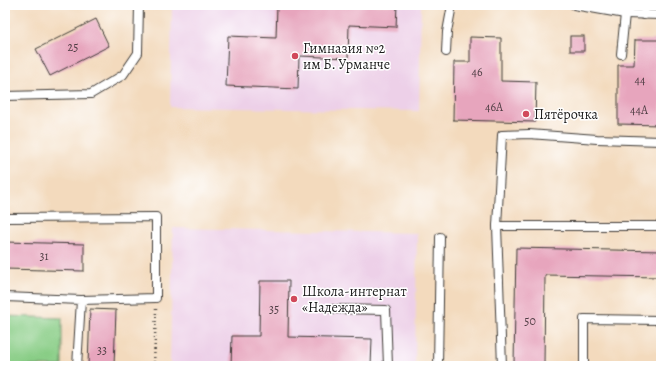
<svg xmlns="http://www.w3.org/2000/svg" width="666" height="371" font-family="Alegreya,serif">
<rect width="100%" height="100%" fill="#fff"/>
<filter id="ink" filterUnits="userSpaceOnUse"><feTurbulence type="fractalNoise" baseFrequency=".025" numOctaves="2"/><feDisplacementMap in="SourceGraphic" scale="8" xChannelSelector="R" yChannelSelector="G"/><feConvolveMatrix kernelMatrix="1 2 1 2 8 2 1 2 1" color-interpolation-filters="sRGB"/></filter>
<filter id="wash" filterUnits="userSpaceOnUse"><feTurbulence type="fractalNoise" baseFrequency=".012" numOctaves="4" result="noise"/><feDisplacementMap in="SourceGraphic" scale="16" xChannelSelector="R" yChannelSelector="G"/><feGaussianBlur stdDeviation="0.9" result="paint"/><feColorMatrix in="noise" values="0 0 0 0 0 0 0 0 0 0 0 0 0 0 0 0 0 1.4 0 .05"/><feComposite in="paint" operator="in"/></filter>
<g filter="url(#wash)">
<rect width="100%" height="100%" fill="#f3dabd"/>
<g fill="#edd0e8">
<polygon points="172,5 421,5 419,111 170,107"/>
<polygon points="173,228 417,233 415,366 170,366"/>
</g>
<polygon fill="#89cd86" stroke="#527451" points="5,316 62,318 62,366 5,366"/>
<g id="blocks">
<g fill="#e7a5bd">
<polygon points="281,5 397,5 396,27 349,25 348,58 299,56 298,89 226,86 228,36 276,38 277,6"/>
<polygon points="96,19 109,46 50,76 36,49"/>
<rect x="570" y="36" width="14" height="15"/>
<polygon points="470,37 501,38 501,81 536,82 535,122 453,120 454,62 470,62"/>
<polygon points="635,40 661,40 661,125 618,124 618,65 634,65"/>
<polygon points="5,242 84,244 84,271 5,269"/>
<polygon points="516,248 661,251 661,277 545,275 544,365 514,365"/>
<polygon points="260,281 289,281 288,337 372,339 371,366 231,365 232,336 259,336"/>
<polygon points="90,309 116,310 114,366 88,366"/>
</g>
</g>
</g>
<g filter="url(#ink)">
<use href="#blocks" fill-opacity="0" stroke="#3c3834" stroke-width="1"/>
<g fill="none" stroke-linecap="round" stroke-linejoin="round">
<g stroke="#3c3834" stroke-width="10">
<g id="lane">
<polyline points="574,5 625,14 661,15"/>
<polyline points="644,15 645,5"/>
<polyline points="446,52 447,32 452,5"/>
<polyline points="621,54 625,14"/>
<polyline points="5,96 91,94 123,75 138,53 139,5"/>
<polyline points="5,218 156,217 156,298 81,300"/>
<polyline points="497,226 661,226"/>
<polyline points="5,297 81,300 77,366"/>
<polyline points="332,309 386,310 388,366"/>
<polyline points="438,366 440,237"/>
<polyline points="502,366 497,226 502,135 529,134 597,139 661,141"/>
<polyline points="584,366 584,319 661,320"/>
</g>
</g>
<g stroke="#3c3834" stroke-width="2.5" stroke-dasharray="1 3" stroke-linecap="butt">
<polyline points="5,6 6,5"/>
<polyline points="154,366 156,309"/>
</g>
<use href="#lane" stroke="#fff" stroke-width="8"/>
</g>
</g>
<g fill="#d1495b" stroke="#fff" stroke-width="1.5">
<circle cx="295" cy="56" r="4"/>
<circle cx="526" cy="114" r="4"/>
<circle cx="294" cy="299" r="4"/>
</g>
<g text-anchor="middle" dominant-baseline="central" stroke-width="3" stroke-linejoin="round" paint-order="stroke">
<g font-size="12" fill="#4f3e44">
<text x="73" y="47">25</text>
<text x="477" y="72">46</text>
<text x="640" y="80">44</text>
<text x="494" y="107">46А</text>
<text x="639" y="110">44А</text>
<text x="44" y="256">31</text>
<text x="274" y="309">35</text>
<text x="530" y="321">50</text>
<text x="102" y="350">33</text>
</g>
<g font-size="14" fill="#1c1c1c" stroke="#fff" text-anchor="start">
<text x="303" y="48">Гимназия №2<tspan x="303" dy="16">им Б. Урманче</tspan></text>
<text x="534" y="114">Пятёрочка</text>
<text x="302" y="291">Школа-интернат<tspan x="302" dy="16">«Надежда»</tspan></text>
</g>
</g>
<rect width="666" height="371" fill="none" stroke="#fff" stroke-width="20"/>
</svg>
